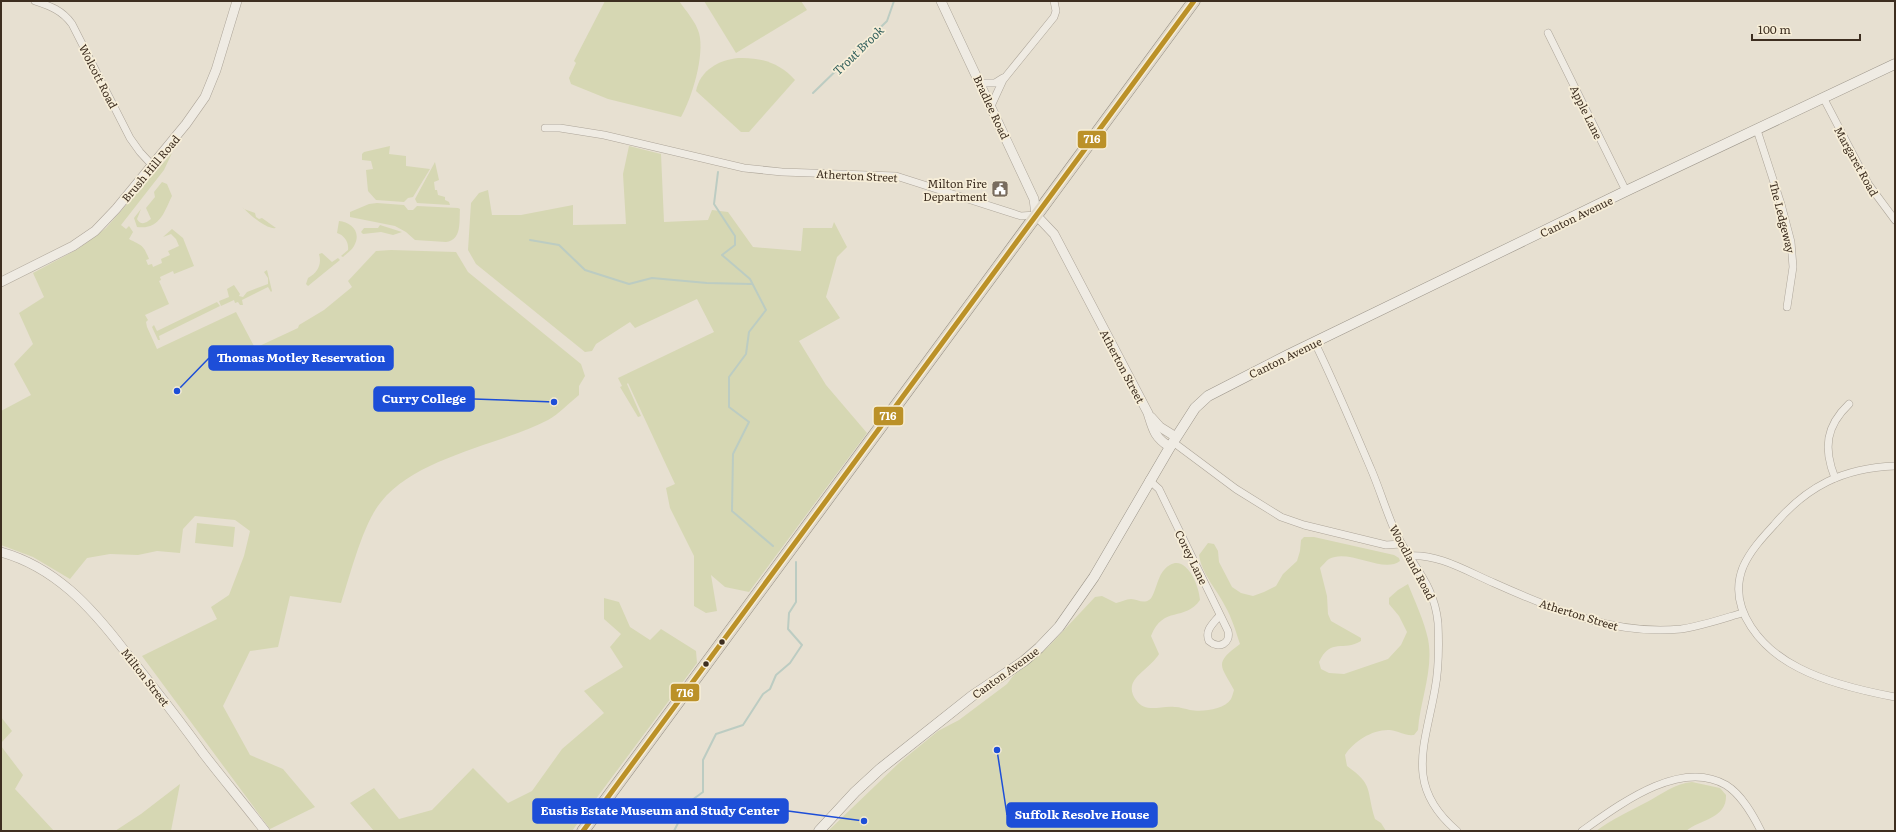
<svg xmlns="http://www.w3.org/2000/svg" width="1896" height="832" font-family="Literata,serif">
<rect width="100%" height="100%" fill="#e7e0d1"/>
<g fill="#d6d7b3">
<path d="M 605,1 L 679,1 C 686,11 696,22 699,33 C 705,55 692,98 681,117 L 608,99 L 571,84 L 569,78 L 576,63 L 574,61 Z"/>
<polygon points="704,1 801,1 807,10 736,53"/>
<path d="M 738,58 C 760,57 780,63 795,80 L 749,132 L 741,132 L 696,91 C 700,70 719,60 738,58 Z"/>
<polygon points="390,146 389,154 406,156 406,166 430,169 413,197 408,198 404,202 376,200 368,191 366,170 373,169 371,161 362,160 362,154 364,152"/>
<polygon points="629,146 661,154 664,222 708,220 712,210 728,212 753,247 801,251 803,228 832,228 834,222 847,247 837,257 826,297 840,318 799,341 826,385 867,433 749,592 725,587 711,575 717,611 706,613 694,606 694,556 670,508 666,488 675,484 628,383 627,384 641,416 638,417 620,387 622,386 618,378 714,332 697,299 635,328 630,322 596,344 592,351 585,352 476,264 468,250 471,203 479,193 488,190 492,215 521,215 573,205 573,225 626,224 623,174"/>
<path d="M 172,153 L 164,170 L 121,225 L 126,229 L 129,226 L 133,232 L 129,239 C 142,246 143,244 149,259 L 146,260 L 148,265 L 152,264 L 153,267 L 162,263 L 161,259 L 170,255 L 168,251 L 179,246 L 176,239 L 171,234 L 163,237 L 172,229 L 183,238 L 194,266 L 174,274 L 173,271 L 160,277 L 161,280 L 159,281 L 169,304 L 145,315 L 148,320 L 146,322 L 147,327 L 157,349 L 236,312 L 255,348 L 298,328 L 299,325 L 324,310 L 352,287 L 348,281 L 376,251 L 391,250 L 456,252 L 468,272 L 581,364 L 585,376 L 579,386 L 579,395 C 569,403 559,414 548,420 C 497,446 417,457 381,502 C 363,523 350,576 341,603 L 290,596 L 278,647 L 250,651 L 223,706 L 250,755 L 283,769 L 315,807 L 270,829 L 142,656 L 217,619 L 211,607 L 229,595 L 244,556 L 250,531 L 235,520 L 195,516 L 183,529 L 180,553 L 157,551 L 138,555 L 110,554 L 87,558 L 70,579 L 33,557 L 1,545 L 1,411 L 31,395 L 14,364 L 33,344 L 19,313 L 44,297 L 33,273 L 78,249 L 106,228 Z"/>
<polygon points="435,162 439,180 434,182 435,190 437,190 438,195 445,197 445,200 449,202 450,205 417,203 415,199"/>
<path d="M 162,182 L 167,184 L 172,196 C 164,212 160,230 137,227 L 134,218 L 141,209 L 137,219 C 141,226 146,223 151,219 L 146,208 L 155,197 L 154,192 Z"/>
<path d="M 239,203 L 244,209 L 255,213 L 256,217 L 259,219 L 262,218 L 276,228 C 266,230 245,211 239,203 Z"/>
<path d="M 377,203 L 404,205 L 408,210 L 413,210 L 417,206 L 458,208 L 460,209 C 459,222 462,240 446,242 L 415,240 L 406,232 L 395,226 L 350,217 L 350,212 L 369,204 Z"/>
<path d="M 339,221 C 351,222 362,232 354,246 C 352,250 346,254 343,257 L 341,256 L 348,250 C 349,242 344,235 337,233 Z"/>
<polygon points="380,225 402,232 393,235 381,232 363,234 361,232 364,228 378,228"/>
<path d="M 322,253 L 332,262 L 338,258 L 340,260 L 308,286 L 306,284 L 308,278 C 318,273 322,264 319,254 Z"/>
<polygon points="267,270 272,291 271,292 268,287 242,300 243,305 240,305 238,302 235,303 234,300 221,306 219,301 229,297 227,289 234,285 240,294 239,296 243,297 247,292 268,284 268,278 264,272"/>
<polygon points="217,302 220,306 159,336 160,340 158,340 152,327 154,325 157,331"/>
<polygon points="197,523 235,527 233,547 195,543"/>
<path d="M 1304,537 L 1314,537 L 1394,555 L 1399,558 L 1400,561 C 1383,574 1349,548 1329,559 C 1326,561 1323,565 1320,568 L 1327,596 L 1328,614 L 1331,621 L 1361,638 L 1361,641 C 1343,652 1331,637 1319,662 L 1321,669 L 1329,673 L 1344,674 L 1388,659 L 1401,645 L 1407,632 L 1399,616 L 1389,604 L 1389,598 L 1398,590 L 1408,584 C 1415,602 1424,620 1428,639 C 1434,669 1420,701 1418,730 L 1414,735 C 1405,736 1399,731 1390,730 C 1373,729 1354,741 1345,755 L 1347,766 C 1374,785 1366,790 1375,819 L 1381,823 L 1386,831 L 828,831 L 899,763 L 938,731 L 959,720 L 1007,684 L 1013,676 L 1049,646 L 1095,597 L 1102,596 L 1116,603 C 1121,602 1126,599 1131,599 C 1137,599 1143,604 1149,600 C 1155,597 1157,577 1164,570 C 1183,548 1199,583 1200,600 C 1185,622 1163,605 1151,636 L 1159,654 C 1152,666 1134,675 1132,686 C 1131,691 1133,696 1136,700 C 1146,714 1161,705 1175,707 C 1180,707 1185,709 1190,710 C 1202,712 1224,710 1231,699 C 1232,697 1233,693 1234,690 C 1221,665 1213,664 1240,644 C 1236,632 1232,618 1225,606 C 1217,589 1202,575 1199,555 L 1208,543 L 1214,544 L 1218,551 L 1219,562 L 1232,587 L 1241,593 L 1253,596 L 1264,592 L 1276,586 L 1283,574 L 1297,561 L 1300,551 L 1301,540 Z"/>
<polygon points="604,598 619,602 630,627 650,640 661,629 696,651 697,663 572,831 374,831 350,803 374,788 399,819 432,810 473,768 508,803 532,791 562,749 604,713 584,691 623,667 610,647 621,634 604,619"/>
<polygon points="1,717 12,731 1,743"/>
<polygon points="1,746 23,775 15,789 54,831 1,831"/>
<path d="M 1692,782 L 1720,788 L 1726,795 C 1727,819 1700,819 1686,831 L 1596,831 C 1612,819 1630,811 1647,802 C 1662,794 1674,784 1692,782 Z"/>
<polygon points="180,784 171,831 115,831 141,814"/>
</g>
<g fill="none" stroke-linecap="round" stroke-linejoin="round">
<g stroke="#bcccc2" stroke-width="2">
<polyline points="813,93 887,21 894,1"/>
<polyline points="718,172 714,204 735,236 735,245 722,255 750,279 766,310 749,332 746,354 729,377 729,407 749,422 733,454 732,511 773,546"/>
<polyline points="530,240 559,245 585,270 629,284 652,278 707,283 752,284"/>
<polyline points="674,831 688,803 703,792 703,760 716,734 743,725 763,694 770,689 776,675 790,663 802,645 788,629 789,613 796,602 796,562"/>
</g>
<g stroke="#ada599" stroke-width="8">
<g id="minor">
<path d="M 35,1 C 50,6 62,10 72,24 L 130,138 L 140,152 L 152,165"/>
<polyline points="1548,33 1626,191"/>
<polyline points="981,83 995,83 1003,78"/>
<polyline points="1824,99 1869,185 1895,220"/>
<polyline points="991,106 1003,80 1054,17 1056,11 1054,1"/>
<polyline points="545,128 560,128 604,135 744,168 782,172 896,176 1021,216 1036,215"/>
<polyline points="1757,130 1781,204 1791,242 1793,267 1787,307"/>
<path d="M 1315,343 C 1335,384 1353,427 1371,469 C 1380,490 1386,511 1395,531 C 1411,566 1434,582 1438,623 C 1439,645 1439,668 1435,689 C 1425,746 1404,786 1457,831"/>
<polyline points="1173,442 1236,489 1281,517 1304,525 1386,545 1401,544"/>
<path d="M 1895,466 C 1843,468 1807,486 1774,525 C 1762,538 1750,551 1743,567 C 1726,610 1763,650 1799,668 C 1828,683 1863,691 1895,697"/>
<path d="M 1835,478 C 1823,448 1826,426 1849,404"/>
<path d="M 1149,480 L 1159,489 L 1228,631 C 1231,643 1219,650 1209,641 C 1204,630 1214,623 1220,615"/>
<path d="M 1408,556 C 1438,553 1468,572 1494,583 C 1552,609 1616,636 1681,629 C 1702,626 1722,619 1742,613"/>
<path d="M 1582,831 C 1619,805 1680,758 1726,785 C 1742,795 1753,815 1761,831"/>
</g>
</g>
<g stroke="#ada599" stroke-width="10">
<g id="tertiary">
<path d="M 941,1 L 1034,199 L 1036,215 L 1054,234 L 1148,413 C 1153,429 1154,437 1170,447"/>
<polyline points="1,282 73,246 95,231 116,209 186,124 205,97 216,70 237,1"/>
<polyline points="1151,417 1160,427 1176,437"/>
<path d="M 1,552 C 55,567 91,607 124,650 C 151,684 178,718 203,753 C 223,779 245,805 265,831"/>
</g>
</g>
<g stroke="#9c958a" stroke-width="11">
<polyline id="secondary" points="819,831 855,792 880,769 972,696 1024,661 1039,648 1059,627 1094,577 1170,447 1195,408 1208,396 1288,355 1626,191 1895,64"/>
</g>
<g stroke="#928b80" stroke-width="13">
<polyline id="trunk" points="583,831 1194,1"/>
</g>
<use href="#minor" stroke="#efebe3" stroke-width="7"/>
<use href="#tertiary" stroke="#efebe3" stroke-width="9"/>
<use href="#secondary" stroke="#efebe3" stroke-width="10"/>
<use href="#trunk" stroke="#e0d9cb" stroke-width="12"/>
<g stroke="#f7eed8" stroke-width="8">
<polyline id="bus-1" points="583,831 1194,1"/>
</g>
<use href="#bus-1" stroke="#bb9128" stroke-width="5"/>
</g>
<defs>
<g id="civic-square" transform="scale(0.9)"><rect x="-9" y="-9" width="18" height="18" rx="4" fill="#786c5e" stroke="#f7eed8"/><path d="M-.6-6.5H3V-4.5H.6V-3L4-1V1h2V6H-6V1h2V-1L-.6-3ZM-1.2 2.5V6h2.4V2.5Z" fill="#fff"/></g>
</defs>
<g fill-rule="evenodd">
<use href="#civic-square" x="1000" y="189"/>
</g>
<g fill="#3d2e20" stroke="#f7eed8" stroke-width="1.5">
<circle cx="722" cy="642" r="3.5"/>
<circle cx="706" cy="664" r="3.5"/>
</g>
<g text-anchor="middle" dominant-baseline="central" stroke-width="3.5" stroke-linejoin="round" paint-order="stroke">
<g font-size="11" fill="#3d2e20" stroke="#f7eed8">
<text transform="translate(99 76) rotate(63)">Wolcott Road</text>
<text transform="translate(992 107) rotate(65)">Bradlee Road</text>
<text transform="translate(1587 112) rotate(64)">Apple Lane</text>
<text transform="translate(1857 161) rotate(61)">Margaret Road</text>
<text transform="translate(150 168) rotate(-50)">Brush Hill Road</text>
<text transform="translate(857 175) rotate(3)">Atherton Street</text>
<text transform="translate(1576 216) rotate(-26)">Canton Avenue</text>
<text transform="translate(1783 217) rotate(76)">The Ledgeway</text>
<text transform="translate(1285 357) rotate(-26)">Canton Avenue</text>
<text transform="translate(1123 366) rotate(62)">Atherton Street</text>
<text transform="translate(1192 557) rotate(64)">Corey Lane</text>
<text transform="translate(1413 562) rotate(62)">Woodland Road</text>
<text transform="translate(1579 614) rotate(17)">Atherton Street</text>
<text transform="translate(1005 672) rotate(-36)">Canton Avenue</text>
<text transform="translate(146 677) rotate(52)">Milton Street</text>
</g>
<g font-size="11" fill="#3d2e20" stroke="#f7eed8" text-anchor="end">
<text x="987" y="183">Milton Fire<tspan x="987" dy="13">Department</tspan></text>
</g>
<g font-size="12" font-style="italic" fill="#2f5d5a" stroke="#f7eed8">
<text transform="translate(858 50) rotate(-44)">Trout Brook</text>
</g>
</g>
<path fill="none" stroke="#1d4ed8" stroke-width="1.5" d="M177 391L209 358M554 402L474 399M864 821L788 811M997 750L1007 815"/>
<g fill="#1d4ed8" stroke="#f7eed8" stroke-width="1.5">
<circle cx="177" cy="391" r="4"/>
<circle cx="554" cy="402" r="4"/>
<circle cx="864" cy="821" r="4"/>
<circle cx="997" cy="750" r="4"/>
</g>
<g fill="#1d4ed8" stroke="#1d4ed8" stroke-width="1.5">
<rect x="209" y="346" width="184" height="24" rx="4"/>
<rect x="374" y="387" width="100" height="24" rx="4"/>
<rect x="533" y="799" width="255" height="24" rx="4"/>
<rect x="1007" y="803" width="150" height="24" rx="4"/>
</g>
<g font-size="12" text-anchor="middle" font-weight="bold" fill="#fff">
<text x="301" y="362">Thomas Motley Reservation</text>
<text x="424" y="403">Curry College</text>
<text x="660" y="815">Eustis Estate Museum and Study Center</text>
<text x="1082" y="819">Suffolk Resolve House</text>
</g>
<g stroke="#f7eed8" stroke-width="1.5">
<rect x="1077" y="130" width="30" height="19" rx="4" fill="#bb9128"/>
<rect x="873" y="406" width="31" height="20" rx="4" fill="#bb9128"/>
<rect x="670" y="683" width="30" height="19" rx="4" fill="#bb9128"/>
</g>
<g font-size="11" text-anchor="middle" font-weight="bold" fill="#fff">
<text x="1092" y="143">716</text>
<text x="888" y="420">716</text>
<text x="685" y="697">716</text>
</g>
<rect width="1896" height="832" fill="none" stroke="#3d2e20" stroke-width="4"/>
<path d="M1752 34v6h108v-6" fill="none" stroke="#3d2e20" stroke-width="2"/>
<text x="1758" y="34" font-size="12" fill="#3d2e20" stroke="#f7eed8" stroke-width="3" paint-order="stroke">100 m</text>
</svg>
